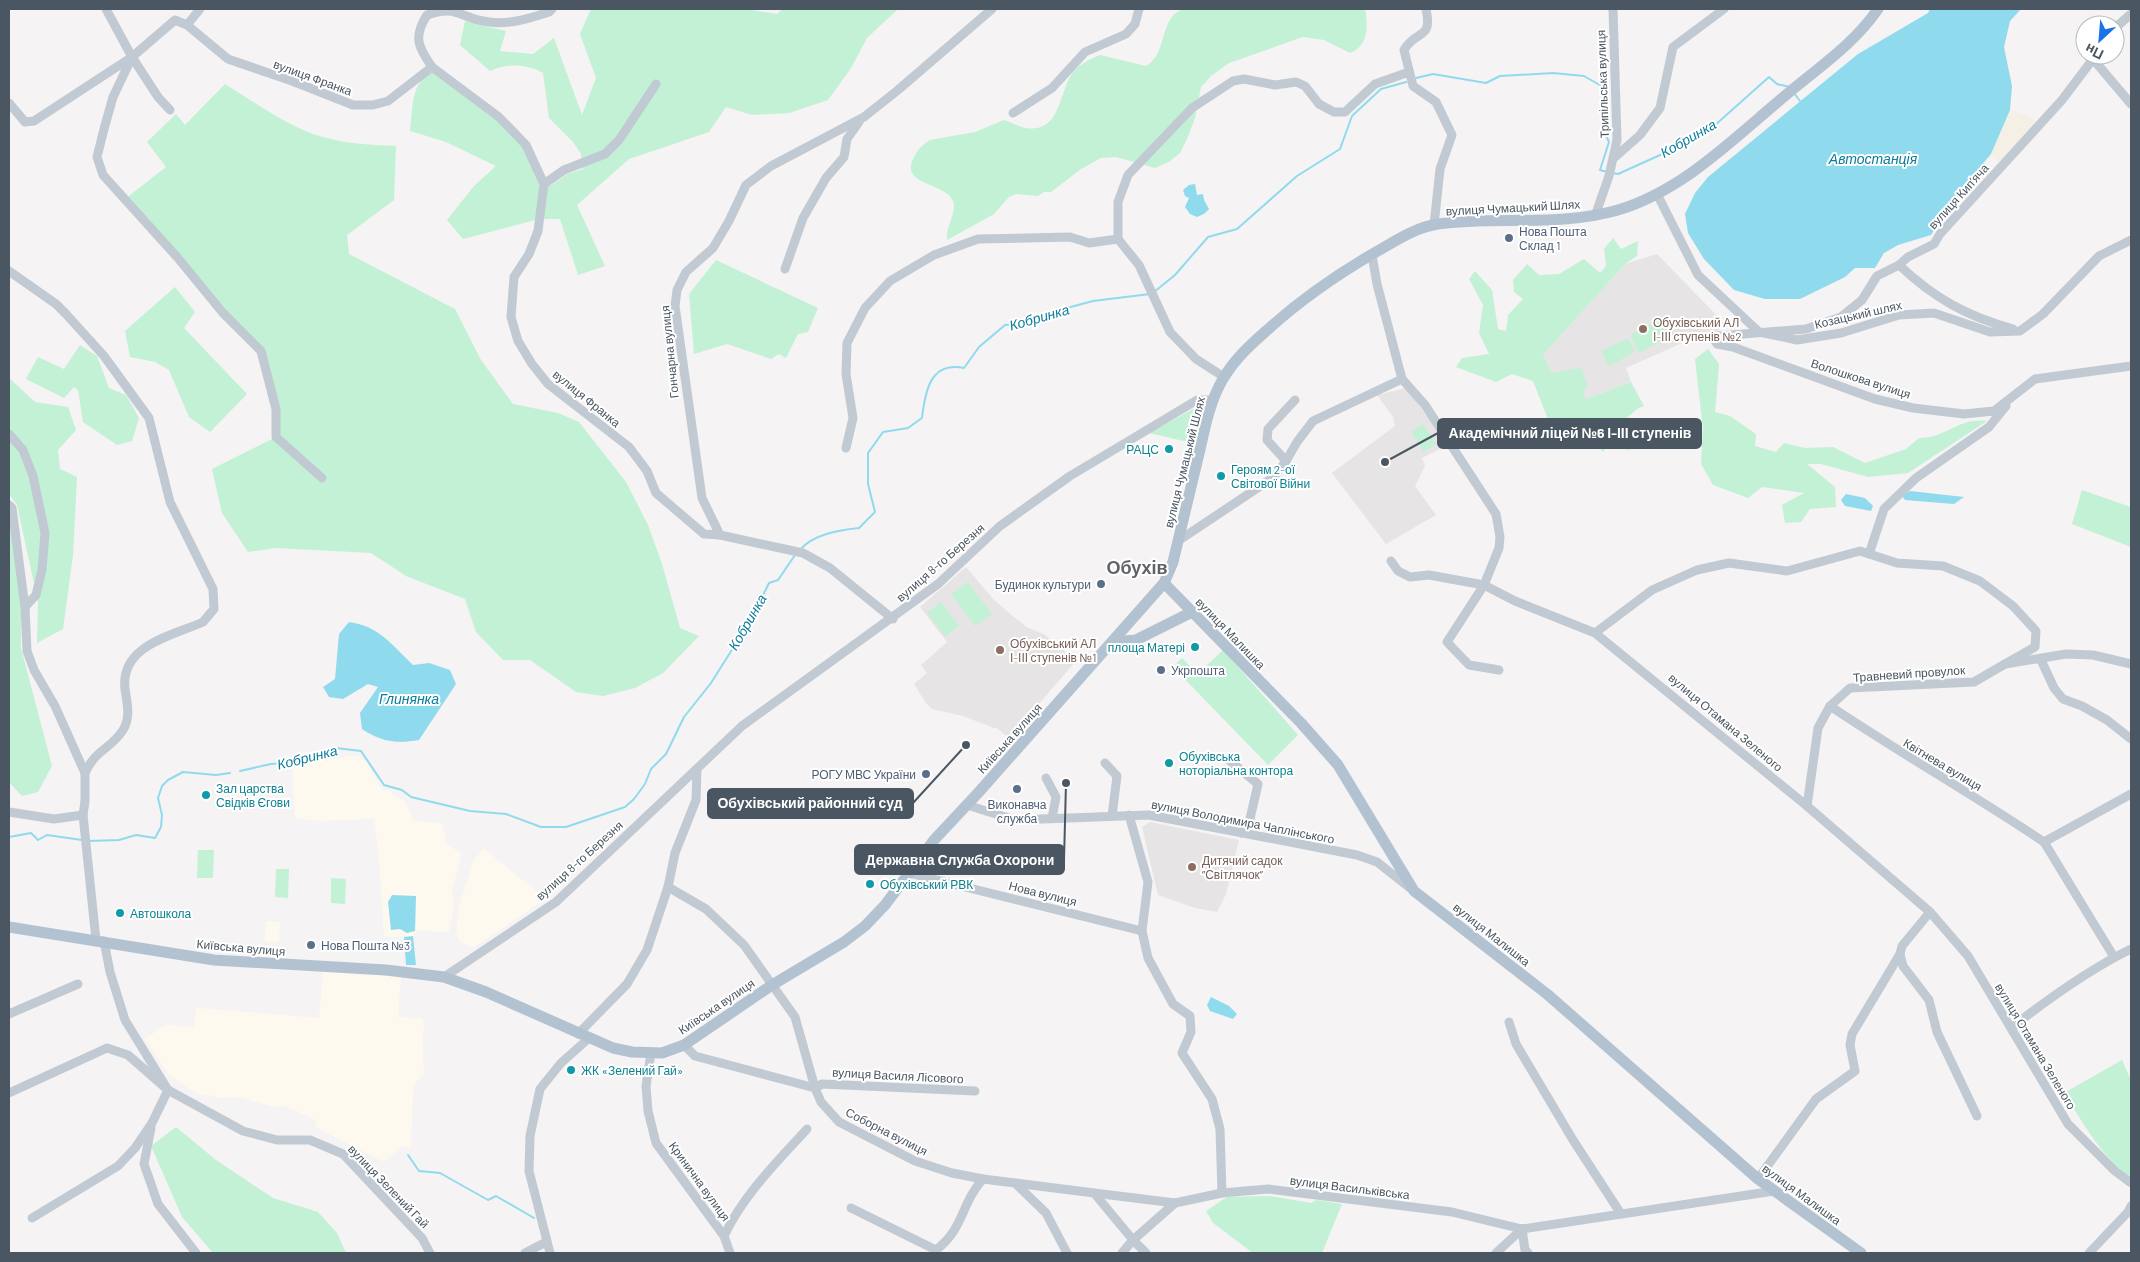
<svg xmlns="http://www.w3.org/2000/svg" width="2140" height="1262" font-family="Barlow,sans-serif">
<rect width="100%" height="100%" fill="#f5f3f3"/>
<g fill="#fdf9ef">
<polygon points="357,755 367,763 383,791 388,790 405,802 414,821 442,823 447,844 462,854 452,890 454,903 449,932 418,931 413,936 384,937 379,857 374,819 320,821 295,818 292,766"/>
<polygon points="483,848 546,899 473,948 459,941 456,931 460,903 473,862"/>
<polygon points="266,921 280,922 279,942 265,941"/>
<polygon points="323,971 401,977 398,1017 423,1019 424,1032 422,1033 424,1074 413,1086 411,1148 401,1147 384,1162 317,1128 315,1120 283,1105 276,1108 239,1097 221,1098 196,1093 169,1075 145,1039 167,1024 193,1028 197,1008 319,1018"/>
</g>
<g fill="#e6e4e5">
<polygon points="1657,254 1724,323 1716,334 1682,343 1626,368 1631,382 1586,399 1583,392 1552,373 1543,355 1625,264"/>
<polygon points="1406,388 1448,445 1422,458 1425,466 1415,486 1436,515 1386,544 1332,473 1395,426 1393,417 1377,395"/>
<polygon points="966,567 995,601 1026,627 1044,634 1076,661 1009,738 997,728 994,728 963,716 932,709 926,703 914,684 927,673 921,665 947,642 920,607"/>
<polygon points="1150,822 1239,840 1226,894 1217,912 1195,908 1158,895 1142,827"/>
</g>
<g fill="#c3f1d5">
<path d="M 591,9 L 746,9 L 777,14 L 782,9 L 897,10 L 867,38 L 851,68 L 828,100 L 789,113 L 752,115 L 726,107 L 709,132 L 629,159 L 577,205 L 605,266 L 578,275 L 560,219 L 539,219 L 463,239 L 447,220 L 474,186 L 496,166 L 446,142 L 410,131 C 413,108 410,82 433,72 L 496,118 L 531,155 L 544,184 L 552,185 L 567,174 L 583,169 L 581,154 L 573,142 L 549,118 L 543,73 C 528,64 505,63 490,71 L 460,45 L 465,21 L 506,31 L 500,51 L 533,54 L 554,38 L 582,115 L 596,78 L 580,34 Z"/>
<path d="M 1184,9 L 1365,9 C 1368,25 1369,46 1350,53 L 1324,40 L 1303,37 L 1229,63 L 1211,76 L 1201,87 L 1195,118 L 1187,139 L 1180,153 L 1169,162 L 1155,168 L 1116,157 L 1101,158 L 1081,169 L 1051,192 L 1044,192 L 1038,196 L 1016,194 L 1009,197 L 994,214 L 947,240 C 945,227 959,210 952,199 C 942,182 899,185 914,157 C 918,149 922,145 930,140 L 975,132 L 1004,120 C 1011,122 1019,127 1026,128 C 1062,134 1059,88 1074,71 C 1080,64 1092,58 1100,55 L 1146,66 C 1168,54 1159,15 1184,9 Z"/>
<path d="M 225,84 C 256,103 288,127 323,137 C 347,144 372,145 396,146 L 394,200 L 347,235 L 349,254 L 455,309 L 481,360 L 513,404 L 558,413 L 579,422 L 626,482 L 648,525 L 662,564 L 680,628 L 699,636 L 663,673 L 635,688 L 603,696 L 576,692 L 530,660 L 503,660 L 476,632 L 465,599 L 406,576 L 371,553 L 276,548 L 248,552 L 222,513 L 212,469 L 276,437 L 276,409 L 261,351 L 125,199 L 166,167 L 147,142 L 176,114 L 185,125 Z"/>
<polygon points="1613,238 1621,249 1638,241 1637,256 1625,264 1543,355 1552,373 1581,368 1588,386 1583,392 1586,399 1631,382 1644,406 1637,409 1615,428 1623,437 1630,451 1612,443 1602,452 1594,424 1578,429 1562,446 1556,440 1533,381 1512,374 1496,382 1456,367 1462,358 1489,354 1479,333 1483,305 1469,279 1475,271 1492,290 1498,329 1506,331 1508,315 1523,299 1514,292 1513,280 1527,264 1539,275 1559,274 1584,259 1600,273 1606,266 1604,249"/>
<polygon points="716,260 818,308 808,332 798,334 786,358 779,354 771,359 727,344 694,354 689,294"/>
<polygon points="175,287 195,312 184,328 247,394 210,432 189,417 169,370 155,362 130,357 125,331"/>
<polygon points="1664,317 1674,334 1639,353 1630,335"/>
<polygon points="1628,338 1635,352 1609,366 1601,351"/>
<polygon points="80,345 97,356 109,388 126,395 139,418 132,441 117,445 83,422 78,390 74,387 64,398 26,379 38,357 64,369"/>
<path d="M 1708,349 L 1719,364 L 1715,412 L 1730,416 L 1756,434 L 1755,446 L 1776,452 L 1784,443 L 1805,448 L 1833,447 L 1865,463 L 1906,449 L 1919,438 C 1945,439 1958,417 1987,421 L 1908,473 L 1868,477 L 1821,464 L 1807,464 L 1835,487 L 1836,507 L 1810,509 L 1801,522 L 1785,523 L 1782,505 L 1804,493 L 1762,487 L 1748,498 L 1713,485 L 1701,464 L 1703,429 L 1695,359 Z"/>
<polygon points="9,378 35,402 68,407 76,430 58,450 60,469 77,477 73,555 63,629 37,643 38,602 17,505 9,494"/>
<path d="M 1193,409 C 1208,416 1200,431 1197,444 L 1149,433 Z"/>
<polygon points="1423,424 1436,444 1424,452 1411,432"/>
<polygon points="2082,490 2131,507 2131,547 2072,524"/>
<polygon points="13,530 21,601 21,648 52,766 38,792 22,796 9,782 9,531"/>
<polygon points="968,582 992,614 975,626 951,594"/>
<polygon points="941,602 959,626 945,636 927,613"/>
<polygon points="1223,650 1298,735 1268,765 1173,667 1182,658 1198,674"/>
<polygon points="198,850 214,850 213,878 197,878"/>
<polygon points="276,869 289,869 288,898 275,897"/>
<polygon points="331,878 346,879 345,904 331,903"/>
<path d="M 2122,1060 L 2131,1080 L 2131,1178 C 2102,1157 2083,1123 2064,1093 Z"/>
<polygon points="176,1127 216,1160 273,1198 318,1212 337,1233 346,1253 213,1253 182,1217 151,1146"/>
<polygon points="1270,1196 1311,1203 1316,1200 1342,1204 1322,1253 1253,1253 1213,1223 1206,1211 1227,1197"/>
</g>
<polygon fill="#f5f0e5" points="2010,110 2026,115 2040,124 2003,166 1991,154"/>
<g fill="#90daee">
<polygon points="1930,9 2021,9 2010,21 2004,47 2012,86 2010,110 1991,154 1959,192 1931,235 1898,245 1884,253 1875,268 1855,268 1845,277 1800,299 1765,299 1734,290 1704,259 1688,233 1685,214 1695,193 1708,177 1858,54 1928,13"/>
<polygon points="1195,184 1197,195 1203,194 1204,200 1209,209 1204,214 1197,217 1190,214 1185,207 1189,198 1185,196 1183,190 1189,185"/>
<polygon points="1910,491 1964,497 1954,504 1905,500 1902,496"/>
<polygon points="1846,494 1865,498 1873,506 1871,511 1845,506 1841,500"/>
<path d="M 349,622 C 379,626 392,645 413,665 L 429,663 L 450,670 L 456,684 L 419,740 C 397,744 381,742 362,729 L 360,713 L 378,687 L 368,684 L 343,699 L 329,697 L 323,687 L 335,679 L 339,634 Z"/>
<polygon points="392,895 416,896 415,931 407,933 400,929 391,930 388,902"/>
<polygon points="413,936 416,965 406,965 404,937"/>
<polygon points="1211,997 1229,1006 1237,1014 1233,1019 1210,1011 1207,1005"/>
</g>
<g fill="none" stroke-linecap="round" stroke-linejoin="round">
<g stroke="#90daee" stroke-width="2">
<polyline points="1416,78 1433,74 1486,83 1500,76 1553,73 1584,76 1605,88 1604,113"/>
<polyline points="1794,93 1800,101"/>
<polyline points="1604,124 1604,131 1609,142 1600,170 1607,172"/>
<polyline points="1612,173 1618,174 1669,151 1714,126 1769,77 1777,84 1790,87"/>
<polyline points="1154,292 1175,275 1208,237 1237,229 1297,176 1340,149 1352,116 1381,89 1406,82"/>
<path d="M 800,550 C 813,534 840,530 859,528 L 875,512 L 868,484 L 868,453 L 883,432 L 908,428 L 922,418 C 925,392 930,361 964,368 L 979,347 L 1005,325 L 1024,324 L 1063,309 L 1093,301 L 1150,294"/>
<polyline points="240,771 271,764 296,762 336,748 361,751 384,785 402,790 411,797 470,811 506,814 541,827 566,827 625,807 634,799 645,784 651,769 666,754 684,717 711,683 752,618 769,583 778,580 795,555"/>
<polyline points="9,837 31,833 38,840 47,835 82,840"/>
<polyline points="89,841 119,840 136,835 155,838 161,827 162,815 158,798 162,786 168,780 183,772 216,775 230,773"/>
<polyline points="408,1155 419,1171 440,1173 488,1200 496,1196 534,1218"/>
</g>
<g stroke="#c1cad2" stroke-width="9">
<polyline points="106,9 132,57 113,97 104,129 97,157 103,175 177,257 223,313 261,351 276,409 276,437 322,478"/>
<path d="M 1426,9 C 1433,41 1416,29 1404,50 L 1413,86 L 1436,102 L 1452,135 L 1440,169 L 1434,225"/>
<polyline points="187,25 200,9"/>
<polyline points="2115,28 2131,14"/>
<polyline points="2096,55 2062,100 1940,234 1934,244 1908,257 1899,265 1877,276 1862,300 1841,317 1806,329 1718,336 1714,339 1717,344 1733,347 1875,399 1913,408 1964,414 1994,411 2035,379 2131,366"/>
<polyline points="132,57 158,97 170,110"/>
<polyline points="2093,59 2131,104"/>
<path d="M 432,67 C 418,47 413,37 427,15 C 455,5 458,16 483,21 C 507,26 527,19 549,12 L 552,9"/>
<polyline points="9,103 25,122 34,121 132,57 175,20 187,25 228,59 292,81 353,105 373,105 388,101 432,67 499,117 526,145 544,184 538,231 529,254 514,277 511,317 518,341 532,364 548,384 629,447 647,471 656,493 704,534 720,535"/>
<polyline points="1013,113 1052,88 1085,52 1126,34 1135,24 1139,9"/>
<polyline points="1614,158 1640,135 1660,108 1673,47 1724,9"/>
<polyline points="544,184 564,170 605,154 619,140 656,84"/>
<polyline points="1657,194 1698,275 1759,332 1797,340 1841,333 1899,315 1934,313 1990,332 2020,331 2043,314 2099,256 2131,240"/>
<polyline points="1595,216 1609,176 1617,140 1613,9"/>
<polyline points="1118,239 1118,202 1128,175 1192,108 1233,81 1244,79 1275,85 1296,82 1305,86 1319,104 1334,112 1345,112 1375,84 1409,72"/>
<polyline points="1372,255 1377,284 1402,379 1425,405 1496,514 1500,537 1499,548 1484,585 1515,601 1595,633 1807,806 1930,912 1968,956 2068,1124 2115,1171 2131,1183"/>
<path d="M 1899,265 C 1934,298 1966,316 2013,329"/>
<polyline points="785,269 803,218 826,178 844,157 847,139 859,122"/>
<path d="M 9,271 L 56,304 L 66,314 L 104,356 L 149,418 L 170,502 L 213,589 L 214,609 L 203,622 C 172,636 120,645 125,689 C 127,703 131,717 123,730 C 111,749 95,750 85,773"/>
<polyline points="1295,400 1268,429 1267,440 1286,461 1297,442 1313,421 1402,379"/>
<polyline points="9,434 23,450 33,476 45,533 42,570 36,595 25,607 27,651 34,670 55,706 85,773 85,801 83,815 96,940"/>
<polyline points="846,448 853,418 846,374 847,343 865,308 890,281 934,255 978,239 1070,237 1089,243 1118,239 1139,265 1170,332 1196,359 1224,377"/>
<polyline points="9,505 12,508 25,607"/>
<polyline points="1178,541 1274,477 1286,461"/>
<polyline points="1869,554 1884,509 1916,478 1989,427 2006,406"/>
<polyline points="1391,561 1398,571 1410,577 1429,575 1484,585 1447,642 1469,665 1499,670"/>
<polyline points="893,619 830,568 803,553 720,535 702,498 675,306 677,290 686,272 713,248 729,221 746,185 771,166 864,117 898,90 992,9"/>
<polyline points="1595,633 1652,590 1697,570 1729,563 1787,571 1860,551 1897,563 1943,566 1980,581 2013,606 2036,631 2035,647 2005,664 2066,654 2093,655 2131,664"/>
<polyline points="2041,660 2054,688 2063,699 2082,706 2107,720 2131,739"/>
<path d="M 1830,706 C 1900,753 1974,795 2044,842"/>
<polyline points="1230,761 1258,784 1249,823 1241,833"/>
<polyline points="1105,763 1117,776 1112,816"/>
<polyline points="1046,778 1056,797 1052,818"/>
<polyline points="967,805 1015,820 1149,815 1357,855 1377,862 1410,888"/>
<polyline points="1807,806 1818,728 1830,706 1850,688 1974,682 2005,664"/>
<polyline points="9,812 54,819 83,815"/>
<polyline points="1129,815 1148,882 1142,931 1148,958 1173,1004 1190,1016 1191,1032 1182,1053 1212,1099 1220,1129 1222,1193"/>
<polyline points="909,873 1142,931"/>
<polyline points="668,887 706,909 744,945 795,1017 815,1088 822,1084 975,1091"/>
<polyline points="1930,912 1902,946 1900,954 1903,966 1929,1000 1937,1032 1977,1116"/>
<polyline points="104,941 110,972 125,1020 168,1090 243,1131 277,1140 310,1140 343,1154 422,1238 430,1253"/>
<polyline points="2114,957 2044,842 2131,794"/>
<polyline points="444,977 556,902 742,726 938,584 1000,526 1070,476 1197,400 1213,400"/>
<polyline points="9,1014 78,984"/>
<polyline points="1509,1022 1516,1044 1573,1140 1621,1214"/>
<path d="M 2011,1028 C 2048,999 2088,970 2131,949"/>
<polyline points="578,1034 627,984 647,950 668,887 675,853 696,800 697,769"/>
<polyline points="684,1045 695,1056 815,1088 821,1102 839,1122 915,1161 952,1173 983,1179"/>
<polyline points="651,1053 646,1086 648,1111 656,1143 724,1236 730,1253"/>
<polyline points="9,1093 107,1048 128,1055 168,1090 152,1123 135,1148 118,1166 32,1218"/>
<polyline points="151,1128 144,1164 158,1204 196,1253"/>
<polyline points="1758,1179 1816,1099 1855,1071 1850,1045 1852,1034 1900,954"/>
<polyline points="1015,1183 1094,1193 1133,1240 1122,1253"/>
<polyline points="1094,1193 1175,1203 1222,1193 1268,1189 1452,1212 1522,1229 1774,1191"/>
<path d="M 851,1208 L 936,1250 C 964,1229 961,1203 983,1179 L 1015,1183 L 1046,1213 L 1067,1253"/>
<polyline points="1522,1229 1525,1250 1528,1253"/>
<path d="M 724,1236 C 744,1194 777,1162 807,1129"/>
<polyline points="525,1253 546,1242"/>
<polyline points="550,1253 529,1171 530,1136 540,1089 561,1063 588,1039"/>
<polyline points="1146,1253 1133,1240 1175,1203"/>
<polyline points="1496,1253 1522,1229"/>
<polyline points="2089,1253 2128,1212 2131,1206"/>
</g>
<g stroke="#b3c2d1" stroke-width="11">
<polyline points="1164,583 1301,723 1338,765 1414,891 1547,994 1758,1179 1861,1253"/>
<polyline points="1113,642 1136,640 1192,612"/>
<path d="M 9,927 L 214,960 L 386,970 L 444,977 L 486,992 L 613,1048 L 632,1052 L 662,1053 L 684,1045 L 772,985 L 844,942 L 865,926 L 885,905 L 934,840 L 978,793 L 1164,583 L 1173,562 C 1181,529 1189,496 1197,462 C 1204,434 1208,404 1223,379 C 1234,360 1249,346 1265,332 C 1300,300 1336,275 1376,252 C 1395,241 1416,227 1438,224 C 1498,216 1559,227 1618,210 C 1684,190 1734,138 1786,95 C 1818,68 1854,44 1878,9"/>
</g>
</g>
<g fill="#5c6f8a" stroke="#fff" stroke-width="2">
<circle cx="1509" cy="238" r="5"/>
<circle cx="1101" cy="584" r="5"/>
<circle cx="1161" cy="670" r="5"/>
<circle cx="926" cy="774" r="5"/>
<circle cx="1017" cy="789" r="5"/>
<circle cx="311" cy="945" r="5"/>
</g>
<g fill="#8d6e63" stroke="#fff" stroke-width="2">
<circle cx="1643" cy="329" r="5"/>
<circle cx="1000" cy="650" r="5"/>
<circle cx="1192" cy="867" r="5"/>
</g>
<g fill="#0f9aa8" stroke="#fff" stroke-width="2">
<circle cx="1169" cy="449" r="5"/>
<circle cx="1221" cy="476" r="5"/>
<circle cx="1195" cy="647" r="5"/>
<circle cx="1169" cy="763" r="5"/>
<circle cx="206" cy="795" r="5"/>
<circle cx="870" cy="884" r="5"/>
<circle cx="120" cy="913" r="5"/>
<circle cx="571" cy="1070" r="5"/>
</g>
<g text-anchor="middle" dominant-baseline="central" stroke-width="4" stroke-linejoin="round" paint-order="stroke">
<g font-size="12" fill="#4a5661" stroke="#fff">
<text transform="translate(313 77) rotate(20)">вулиця Франка</text>
<text transform="translate(1602 84) rotate(-92)">Трипільська вулиця</text>
<text transform="translate(1958 196) rotate(-48)">вулиця Кипʼяча</text>
<text transform="translate(1513 207) rotate(-3)">вулиця Чумацький Шлях</text>
<text transform="translate(1858 314) rotate(-13)">Козацький шлях</text>
<text transform="translate(669 352) rotate(-96)">Гончарна вулиця</text>
<text transform="translate(1861 378) rotate(18)">Волошкова вулиця</text>
<text transform="translate(587 398) rotate(39)">вулиця Франка</text>
<text transform="translate(1184 462) rotate(-76)">вулиця Чумацький Шлях</text>
<text transform="translate(940 562) rotate(-41)">вулиця 8-го Березня</text>
<text transform="translate(1231 633) rotate(46)">вулиця Малишка</text>
<text transform="translate(1909 673) rotate(-4)">Травневий провулок</text>
<text transform="translate(1726 722) rotate(40)">вулиця Отамана Зеленого</text>
<text transform="translate(1009 738) rotate(-48)">Київська вулиця</text>
<text transform="translate(1943 764) rotate(31)">Квітнева вулиця</text>
<text transform="translate(1243 821) rotate(11)">вулиця Володимира Чаплінського</text>
<text transform="translate(579 860) rotate(-42)">вулиця 8-го Березня</text>
<text transform="translate(1043 893) rotate(14)">Нова вулиця</text>
<text transform="translate(1492 934) rotate(38)">вулиця Малишка</text>
<text transform="translate(241 947) rotate(5)">Київська вулиця</text>
<text transform="translate(716 1006) rotate(-34)">Київська вулиця</text>
<text transform="translate(2036 1046) rotate(59)">вулиця Отамана Зеленого</text>
<text transform="translate(898 1075) rotate(3)">вулиця Василя Лісового</text>
<text transform="translate(887 1131) rotate(27)">Соборна вулиця</text>
<text transform="translate(700 1181) rotate(54)">Кринична вулиця</text>
<text transform="translate(389 1186) rotate(46)">вулиця Зелений Гай</text>
<text transform="translate(1350 1187) rotate(7)">вулиця Васильківська</text>
<text transform="translate(1802 1194) rotate(36)">вулиця Малишка</text>
</g>
<g font-size="12" fill="#4e5e75" stroke="#fff" text-anchor="start">
<text x="1519" y="231">Нова Пошта<tspan x="1519" dy="14">Склад 1</tspan></text>
<text x="1091" y="584" text-anchor="end">Будинок культури</text>
<text x="1171" y="670">Укрпошта</text>
<text x="916" y="774" text-anchor="end">РОГУ МВС України</text>
<text x="1017" y="804" text-anchor="middle">Виконавча<tspan x="1017" dy="14">служба</tspan></text>
<text x="321" y="945">Нова Пошта №3</text>
</g>
<g font-size="12" fill="#785e54" stroke="#fff" text-anchor="start">
<text x="1653" y="322">Обухівський АЛ<tspan x="1653" dy="14">І-ІІІ ступенів №2</tspan></text>
<text x="1010" y="643">Обухівський АЛ<tspan x="1010" dy="14">І-ІІІ ступенів №1</tspan></text>
<text x="1202" y="860">Дитячий садок<tspan x="1202" dy="14">”Світлячок”</tspan></text>
</g>
<g font-size="12" fill="#0d838f" stroke="#fff" text-anchor="start">
<text x="1159" y="449" text-anchor="end">РАЦС</text>
<text x="1231" y="469">Героям 2-ої<tspan x="1231" dy="14">Світової Війни</tspan></text>
<text x="1185" y="647" text-anchor="end">площа Матері</text>
<text x="1179" y="756">Обухівська<tspan x="1179" dy="14">ноторіальна контора</tspan></text>
<text x="216" y="788">Зал царства<tspan x="216" dy="14">Свідків Єгови</tspan></text>
<text x="880" y="884">Обухівський РВК</text>
<text x="130" y="913">Автошкола</text>
<text x="581" y="1070">ЖК «Зелений Гай»</text>
</g>
<g font-size="14" font-style="italic" fill="#0c7c9b" stroke="#fff">
<text transform="translate(1688 138) rotate(-30)">Кобринка</text>
<text x="1873" y="158">Автостанція</text>
<text transform="translate(1039 317) rotate(-16)">Кобринка</text>
<text transform="translate(747 622) rotate(-60)">Кобринка</text>
<text x="409" y="698">Глинянка</text>
<text transform="translate(307 757) rotate(-14)">Кобринка</text>
</g>
<g font-size="18" font-weight="bold" fill="#5f6368" stroke="#fff">
<text x="1137" y="567">Обухів</text>
</g>
</g>
<path fill="none" stroke="#4a5661" stroke-width="2" d="M1385 462L1438 433M966 745L913 803M1066 783L1064 860"/>
<g fill="#4a5661" stroke="#fff" stroke-width="2">
<circle cx="1385" cy="462" r="5"/>
<circle cx="966" cy="745" r="5"/>
<circle cx="1066" cy="783" r="5"/>
</g>
<g fill="#4a5661" stroke="#4a5661" stroke-width="2">
<rect x="1438" y="419" width="263" height="29" rx="5"/>
<rect x="708" y="789" width="205" height="29" rx="5"/>
<rect x="855" y="845" width="209" height="29" rx="5"/>
</g>
<g font-size="14" text-anchor="middle" font-weight="bold" fill="#fff">
<text x="1570" y="438">Академічний ліцей №6 І-ІІІ ступенів</text>
<text x="810" y="808">Обухівський районний суд</text>
<text x="960" y="865">Державна Служба Охорони</text>
</g>
<rect width="2140" height="1262" fill="none" stroke="#4a5661" stroke-width="20"/>
<g transform="translate(2100 40) rotate(206)"><circle r="24" fill="#ffffff" stroke="#b7bbc0"/>
<path d="M0-4L9 19L0 12L-9 19Z" fill="#1a73e8"/>
<text y="-8" font-size="14" font-weight="bold" text-anchor="middle" fill="#4a5661">Пн</text>
</g>
</svg>
